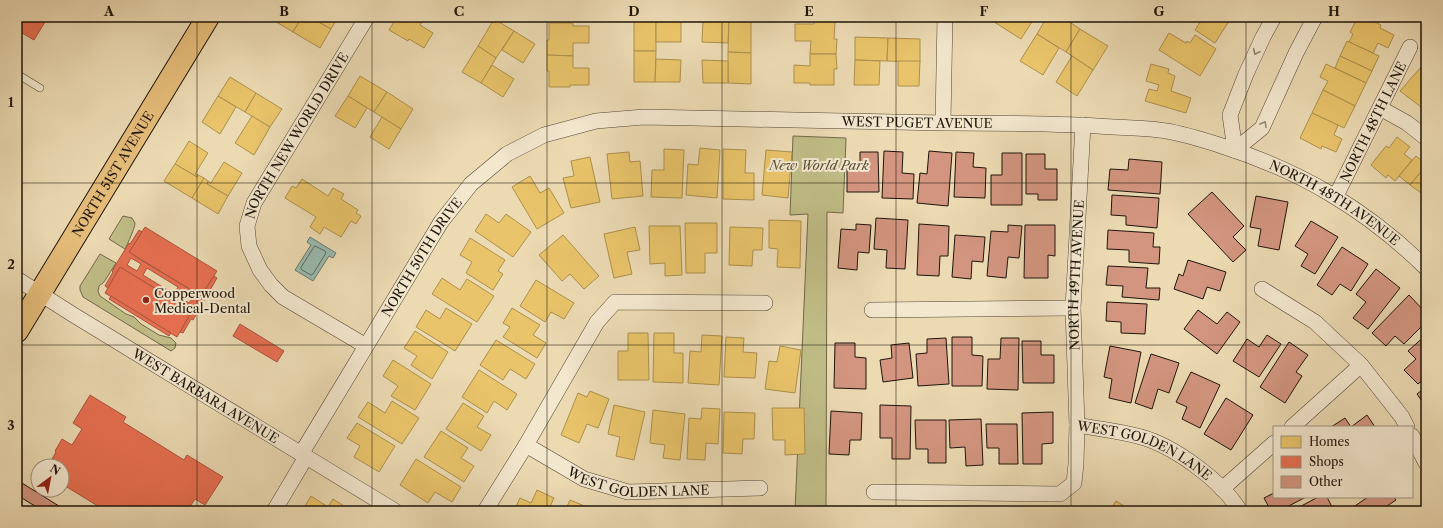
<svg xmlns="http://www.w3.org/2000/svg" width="1443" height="528" font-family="'Libre Caslon Text',serif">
<rect width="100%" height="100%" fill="#ecdab3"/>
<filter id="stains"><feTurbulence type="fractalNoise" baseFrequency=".005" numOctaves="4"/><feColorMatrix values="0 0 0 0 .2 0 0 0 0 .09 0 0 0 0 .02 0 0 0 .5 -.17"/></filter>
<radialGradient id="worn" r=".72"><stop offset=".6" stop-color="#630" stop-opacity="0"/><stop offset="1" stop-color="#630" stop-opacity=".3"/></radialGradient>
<g fill="#c0bd87" stroke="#706948">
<polygon points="793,136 846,138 843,213 827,212 826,511 795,511 808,214 790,215"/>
<path d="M 123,216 L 132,218 L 135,223 C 135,228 128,243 125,249 L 109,239 Z"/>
<polygon points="100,254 116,263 104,282 99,286 98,291 100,296 126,314 134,317 141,324 159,335 171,338 176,343 175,348 171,351 83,297 80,290 80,286"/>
</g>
<polygon fill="#99baaf" stroke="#68786d" points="310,237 336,253 333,258 329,256 313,281 295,270 311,245 307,242"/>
<g fill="#e9c46a" stroke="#ac904d">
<polygon points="268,17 302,17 293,32"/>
<polygon points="302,17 310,17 331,29 320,48 293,32"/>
<polygon points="313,17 338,17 331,29 312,18"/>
<polygon points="397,17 425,17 420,25 433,33 424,48 409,39 408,41 389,30"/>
<polygon points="993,17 1035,17 1021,39 991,20"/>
<polygon points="1047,17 1062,17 1080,29 1066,52 1037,34"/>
<polygon points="1199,17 1231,17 1231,18 1215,43 1195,30 1202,19"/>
<polygon points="1358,17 1364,17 1381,25 1380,28 1394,35 1388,48 1378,43 1373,53 1349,42 1353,34 1350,32"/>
<polygon points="494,19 514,31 496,58 478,46"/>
<polygon points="634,19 656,20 656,51 634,51"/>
<rect x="656" y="20" width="25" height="22"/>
<polygon points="703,21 729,21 728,43 702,42"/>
<polygon points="729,21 751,22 751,53 728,52"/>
<polygon points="814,21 835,22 834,39 837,39 836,54 810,54 811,41 795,41 795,24 814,24"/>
<polygon points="549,23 573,23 573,26 589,26 589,43 573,43 573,56 547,55 547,40 549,40"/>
<polygon points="1080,29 1108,46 1093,70 1066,52"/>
<polygon points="514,31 535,44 523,63 502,50"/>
<polygon points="1169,33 1186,43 1187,41 1190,43 1195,35 1216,49 1200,76 1159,50"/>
<polygon points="1037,34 1059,48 1043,75 1020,61"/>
<polygon points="855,37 888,38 887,61 855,60"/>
<polygon points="888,38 920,39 920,62 887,61"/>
<polygon points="1347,41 1379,56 1372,71 1340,56"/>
<polygon points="478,46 496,58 481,83 462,72"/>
<polygon points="634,51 656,51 655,82 634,82"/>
<polygon points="728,52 751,53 751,84 728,83"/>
<polygon points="810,54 836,54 837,69 834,69 834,85 810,85 810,83 794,83 794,65 810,66"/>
<polygon points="547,55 573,56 573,68 589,68 589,85 570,85 570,87 549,87 549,71 547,71"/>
<polygon points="1072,56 1093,70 1077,96 1056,82"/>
<polygon points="1340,56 1372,71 1366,83 1335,68"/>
<polygon points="656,59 681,60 680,82 655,82"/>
<polygon points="702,60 728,61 728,83 703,83"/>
<polygon points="855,60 880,61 879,85 854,85"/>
<polygon points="898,61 920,61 919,86 898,86"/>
<polygon points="1151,64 1169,69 1168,73 1175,76 1171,91 1191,98 1186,113 1145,101 1149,89 1157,91 1159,85 1146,81"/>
<polygon points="1326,64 1366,83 1355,106 1323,90 1328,81 1320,77"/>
<polygon points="492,65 514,79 503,97 481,83"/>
<polygon points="1421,67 1426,71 1426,101 1421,107 1400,91"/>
<polygon points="360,76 387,92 374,112 348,96"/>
<polygon points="230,77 256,93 245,112 218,96"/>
<polygon points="1323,90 1355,106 1344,128 1312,113"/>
<polygon points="387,92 413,109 401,129 374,112"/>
<polygon points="256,93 282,109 270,127 245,112"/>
<polygon points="218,96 236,107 220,134 202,122"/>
<polygon points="348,96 367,108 355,128 335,116"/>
<polygon points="1312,113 1338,125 1334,135 1342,139 1336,152 1322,146 1321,149 1300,138"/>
<polygon points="252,116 270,127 254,155 235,143"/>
<polygon points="382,117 401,129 389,149 370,137"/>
<polygon points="1397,137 1410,147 1404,154 1412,160 1395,181 1388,175 1386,178 1371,165 1386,146 1389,148"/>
<polygon points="189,141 208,153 195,174 198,175 197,177 175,164"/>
<polygon points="700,148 720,150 717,198 686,195 688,164 698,165"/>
<polygon points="664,149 684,150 682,198 651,197 652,170 664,170"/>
<polygon points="723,149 746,150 745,173 754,173 754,200 723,199"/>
<polygon points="766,150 792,152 788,198 762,195"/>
<polygon points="629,152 630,162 640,161 643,196 612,199 607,154"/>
<polygon points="1416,156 1426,164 1426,166 1410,185 1399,176"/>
<polygon points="590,157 600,202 571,208 563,178 574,176 571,161"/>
<polygon points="224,162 242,173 228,196 207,184 208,181 211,183"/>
<polygon points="175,164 197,177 198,175 204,178 192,198 164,181"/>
<polygon points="1426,166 1426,187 1421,193 1410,185"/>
<polygon points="530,176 540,193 549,188 564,213 537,229 512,187"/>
<polygon points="204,178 208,181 207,184 228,196 218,214 192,198"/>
<polygon points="302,179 328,196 333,188 344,194 341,199 358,210 356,213 361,216 356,224 351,221 341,237 324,227 320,234 310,227 316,217 285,198 292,186 296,188"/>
<polygon points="486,214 499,223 506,214 531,232 513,257 475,231"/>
<polygon points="769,220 801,221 800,268 777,267 778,249 769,248"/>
<polygon points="685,223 717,223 717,253 705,253 705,273 686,273"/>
<polygon points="649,226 680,226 682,275 665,276 665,263 650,264"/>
<polygon points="635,227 640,250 627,252 632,274 614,278 604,234"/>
<polygon points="730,227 763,228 762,250 753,250 752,266 729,265"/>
<polygon points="563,235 599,276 584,289 570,274 562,281 539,255"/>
<polygon points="470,238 505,260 498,271 503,274 493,290 466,273 472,262 460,255"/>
<polygon points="442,278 460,290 467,279 494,296 477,322 432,294"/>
<polygon points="536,280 574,303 564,319 551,312 545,322 520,306"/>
<polygon points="446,308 472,324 455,351 416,327 426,310 440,319"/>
<polygon points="512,308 540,325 533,335 546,343 537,358 503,337 510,327 503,323"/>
<polygon points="415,331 448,352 432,379 411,365 417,356 404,348"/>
<polygon points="628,333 648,333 649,380 618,380 618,351 628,351"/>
<polygon points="654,333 674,333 674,353 683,353 683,383 653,382"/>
<polygon points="702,335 722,336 719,385 688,383 690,351 701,352"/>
<polygon points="726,337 744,338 743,352 757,353 755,378 724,377"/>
<polygon points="496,340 535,364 526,379 510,369 503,380 480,365"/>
<polygon points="780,346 801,350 795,393 765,389 769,361 777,362"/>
<polygon points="393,360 431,384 415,410 391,396 398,386 383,376"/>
<polygon points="479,370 517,394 507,410 494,401 487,413 462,397"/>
<polygon points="590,391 609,399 598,428 587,424 579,443 561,435 578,393 587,397"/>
<polygon points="392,401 419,418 402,444 358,417 368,402 385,413"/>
<polygon points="463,403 484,416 477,427 491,435 481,451 446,429"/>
<polygon points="614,405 645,412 634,460 616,456 620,437 608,434"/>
<polygon points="702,408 720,409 718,444 706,443 705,460 687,459 689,418 701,419"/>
<polygon points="772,408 804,408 805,454 785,455 785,440 773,440"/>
<polygon points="653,410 685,414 680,460 663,458 665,445 650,443"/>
<polygon points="724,412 755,413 754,439 743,439 742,454 723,453"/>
<polygon points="357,423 395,446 379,472 354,457 360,446 347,438"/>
<polygon points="441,431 468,448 461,458 474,466 464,482 424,457"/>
<polygon points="416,459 461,487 452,502 435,492 428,503 400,485"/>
<polygon points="537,490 554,498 548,511 514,511 520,498 531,503"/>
<polygon points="311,496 328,507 333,499 352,511 302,511"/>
<polygon points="570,500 587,507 586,511 565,511"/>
<polygon points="1116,501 1132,511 1106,511 1108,508 1111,509"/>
</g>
<g fill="#e76f51" stroke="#ab543c" fill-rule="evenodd">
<polygon points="17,17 48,17 34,40 17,30"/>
<polygon points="145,227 217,271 201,296 129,252"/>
<path d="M 139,230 L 142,232 L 129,252 L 141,260 L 201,296 L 214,276 L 217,278 L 198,311 L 193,320 L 191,319 L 183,333 L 180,332 L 192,311 L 120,267 L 108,288 L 105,286 L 113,272 L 112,271 L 129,243 L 130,244 ZM 131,258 L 141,264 L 137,271 L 127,265 ZM 147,268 L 178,287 L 174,294 L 143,275 ZM 184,290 L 194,296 L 189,303 L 179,297 Z"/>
<polygon points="120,267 192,311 177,337 105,293"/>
<polygon points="111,296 171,333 169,336 109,299"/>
<polygon points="240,324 284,351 277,362 233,336"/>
<polygon points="90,395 126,417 123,422 184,460 187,455 223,477 205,505 195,499 187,511 106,511 62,484 62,466 48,466 56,452 55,451 62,439 72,445 82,429 73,423"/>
</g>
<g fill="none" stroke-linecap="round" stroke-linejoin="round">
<polygon stroke="#5c685c" stroke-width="1" points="315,246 325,251 326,253 313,274 311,275 302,270 301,268"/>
</g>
<g fill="#d39580" stroke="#1f150a">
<polygon points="884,151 903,152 902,173 914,174 913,199 882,198"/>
<polygon points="929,151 952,153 948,206 917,203 920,173 927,174"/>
<polygon points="860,152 878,152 879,192 847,192 847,168 860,168"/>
<polygon points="956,152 974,153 973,167 986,168 985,198 954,197"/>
<polygon points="1002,153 1022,153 1022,205 991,205 991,175 1002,175"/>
<polygon points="1026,154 1045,154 1045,169 1057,169 1057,200 1038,200 1038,194 1026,194"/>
<polygon points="1129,159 1162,162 1160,194 1108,190 1110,169 1128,170"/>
<polygon points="1212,192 1244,226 1233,237 1246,250 1233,262 1188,214"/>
<polygon points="1112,195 1159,198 1157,228 1126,225 1126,216 1111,215"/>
<polygon points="1256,196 1288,202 1279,250 1258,246 1261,229 1250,227"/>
<polygon points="876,218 908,220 905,269 886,268 887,250 874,249"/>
<polygon points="1311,221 1338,237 1315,274 1301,266 1308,254 1295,246"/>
<polygon points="856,224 871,225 869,253 858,252 857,270 838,268 841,229 856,230"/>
<polygon points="919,224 949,226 948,256 940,256 939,276 917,275"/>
<polygon points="1008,225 1022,226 1019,258 1008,257 1006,278 987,276 991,231 1008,232"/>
<polygon points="1025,225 1055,225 1055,256 1048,255 1048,278 1024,278"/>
<polygon points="1108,230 1154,233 1153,247 1160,247 1159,264 1129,262 1129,250 1107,249"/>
<polygon points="955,235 985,237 983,262 972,261 971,279 952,277"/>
<polygon points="1342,247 1368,264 1351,291 1340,284 1332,295 1317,285"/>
<polygon points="1188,260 1226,272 1220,291 1207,287 1203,299 1174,289 1179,274 1183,276"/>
<polygon points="1108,266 1148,268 1146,288 1160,288 1159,300 1122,297 1123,286 1106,285"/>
<polygon points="1376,269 1400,288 1368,329 1353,318 1366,302 1356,294"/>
<polygon points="1409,295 1426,313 1426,322 1404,344 1395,336 1386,346 1372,333"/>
<polygon points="1107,302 1147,304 1145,334 1121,333 1121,322 1106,321"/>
<polygon points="1198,310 1217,324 1227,312 1240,322 1217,354 1184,329"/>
<polygon points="1267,335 1281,344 1259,377 1233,361 1247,339 1259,347"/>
<polygon points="1426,335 1426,377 1418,384 1404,370 1416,359 1408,351"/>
<polygon points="952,337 972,337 972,355 983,356 982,386 952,386"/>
<polygon points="946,338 949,384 918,386 916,354 927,353 927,339"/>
<polygon points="1001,338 1019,338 1018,390 987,389 988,359 1000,359"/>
<polygon points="1022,341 1041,341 1041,355 1054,355 1054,383 1023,383"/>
<polygon points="1289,342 1308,355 1296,372 1302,376 1285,403 1260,387"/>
<polygon points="835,343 855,343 855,357 866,358 866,389 834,388"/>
<polygon points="909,343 913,378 883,382 880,360 892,358 891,345"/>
<polygon points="1110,346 1141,352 1131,403 1109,398 1112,379 1104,377"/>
<polygon points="1151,354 1179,363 1169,393 1158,389 1152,409 1135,403"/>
<polygon points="1191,372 1220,385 1200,428 1182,419 1187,407 1176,402"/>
<polygon points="1426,387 1426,407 1417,394"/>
<polygon points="1226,398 1253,415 1231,450 1204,434"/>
<polygon points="880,405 911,406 910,459 892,459 892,438 880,438"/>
<polygon points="831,411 862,413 861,440 850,440 849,455 829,454"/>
<polygon points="1053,412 1053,443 1042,444 1042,464 1023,464 1022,413"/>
<polygon points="1367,415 1375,427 1331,427 1345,418 1351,427"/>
<polygon points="981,419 983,465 966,466 965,447 950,448 949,420"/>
<polygon points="915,420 946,420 946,463 928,463 928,449 916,449"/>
<polygon points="986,424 1017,424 1018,464 999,464 999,448 987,448"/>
<polygon points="17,480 67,511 43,511 17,495"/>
<polygon points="1274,493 1274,497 1306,497 1279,511 1271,511 1264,498"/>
<polygon points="1318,497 1327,497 1334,511 1292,511"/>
<polygon points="1368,497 1394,497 1396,500 1384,508 1386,511 1350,511 1349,510"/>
</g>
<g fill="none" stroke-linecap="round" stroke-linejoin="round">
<g stroke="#524634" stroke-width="8">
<polyline id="service" points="17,74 40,88"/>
</g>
<g stroke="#524634" stroke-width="16">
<g id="minor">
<polyline points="1380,108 1407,123 1426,138"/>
<polyline points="943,122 945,17"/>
<polyline points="1235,150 1262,128 1296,53 1315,17"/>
<polyline points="1235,150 1230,115 1246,74 1263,37 1274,17"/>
<path id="s1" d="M 1336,196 L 1410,47"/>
<path id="s2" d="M 17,279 L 72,314 L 395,511"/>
<polyline points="1262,289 1315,322 1361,365 1402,417 1407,427"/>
<polyline points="872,310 1073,308"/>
<path id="s3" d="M 366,346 L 283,297 L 271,285 L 260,270 L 249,246 L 247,226 L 254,203 L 367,17"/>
<path id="s4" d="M 1077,425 C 1098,429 1120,431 1141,437 C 1174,446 1222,481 1240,511"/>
<polyline points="1292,427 1361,365"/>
<polyline points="1412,436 1426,463"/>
<path id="s5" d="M 526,445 L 584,479 L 628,492 L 760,488"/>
<path id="s6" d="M 301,454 L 441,222 L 471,184 L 507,154 L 544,135 L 596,121 L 644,117 C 744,119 845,121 945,123 C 1001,123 1058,123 1114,127 C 1129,128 1144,128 1159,130 C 1179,132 1200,139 1219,145 C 1299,170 1366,209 1426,268"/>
<polyline points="1222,489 1274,443"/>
<path id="s7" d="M 874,492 L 1060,494 L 1074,483 L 1076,464 L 1077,425 L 1073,308 L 1083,125"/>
<polyline points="274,511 306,457"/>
<polyline points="485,511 526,445 597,322 615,302 765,303"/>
</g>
</g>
<g stroke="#1f150a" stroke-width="24">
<g id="primary">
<path id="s8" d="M 17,331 L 208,17"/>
</g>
</g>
<use href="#service" stroke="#f3e7ce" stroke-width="7"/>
<use href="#minor" stroke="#f3e7ce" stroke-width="15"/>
<use href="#primary" stroke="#e6bd7a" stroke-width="22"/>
</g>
<defs><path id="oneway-chevron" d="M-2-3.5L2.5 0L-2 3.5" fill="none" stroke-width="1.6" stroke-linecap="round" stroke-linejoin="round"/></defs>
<g stroke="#948876">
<use href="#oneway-chevron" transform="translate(1256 52) rotate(114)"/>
<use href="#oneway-chevron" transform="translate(1264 124) rotate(-61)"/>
</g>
<path fill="none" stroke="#1f150a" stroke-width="1" stroke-opacity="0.55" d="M 197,17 L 197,511M 372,17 L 372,511M 547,17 L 547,511M 722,17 L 722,511M 896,17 L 896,511M 1071,17 L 1071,511M 1246,17 L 1246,511M 17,183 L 1426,183M 17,345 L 1426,345"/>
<circle fill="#8f2418" stroke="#f3e7ce" stroke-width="1.5" cx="146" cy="300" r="4"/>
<g text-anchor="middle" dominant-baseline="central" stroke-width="4" stroke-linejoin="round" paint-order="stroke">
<g font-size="13" fill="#1f150a" stroke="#f3e7ce">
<text stroke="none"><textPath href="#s6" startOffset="783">WEST PUGET AVENUE</textPath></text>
<text stroke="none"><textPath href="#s1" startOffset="83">NORTH 48TH LANE</textPath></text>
<text stroke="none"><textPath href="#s3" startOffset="282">NORTH NEW WORLD DRIVE</textPath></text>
<text stroke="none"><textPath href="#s8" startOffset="184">NORTH 51ST AVENUE</textPath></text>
<text stroke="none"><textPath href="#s6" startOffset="1217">NORTH 48TH AVENUE</textPath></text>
<text stroke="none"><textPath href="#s6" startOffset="231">NORTH 50TH DRIVE</textPath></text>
<text stroke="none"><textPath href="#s7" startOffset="412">NORTH 49TH AVENUE</textPath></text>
<text stroke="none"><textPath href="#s2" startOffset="222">WEST BARBARA AVENUE</textPath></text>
<text stroke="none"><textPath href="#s4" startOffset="73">WEST GOLDEN LANE</textPath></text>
<text stroke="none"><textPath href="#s5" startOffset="122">WEST GOLDEN LANE</textPath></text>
</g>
<g font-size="13" font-style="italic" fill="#575036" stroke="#f3e7ce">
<text x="819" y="165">New World Park</text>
</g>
<g font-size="13" fill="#1f150a" stroke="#f3e7ce" text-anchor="start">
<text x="154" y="293">Copperwood<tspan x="154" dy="15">Medical-Dental</tspan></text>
</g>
</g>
<rect width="1443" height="528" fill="none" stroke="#ecdab3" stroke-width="44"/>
<rect x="1273" y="426" width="140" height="72" fill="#f3e7ce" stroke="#9e9380"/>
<rect x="1281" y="436" width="20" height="12" fill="#e9c46a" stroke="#9e9380"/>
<text x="1309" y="446" font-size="12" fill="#1f150a">Homes</text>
<rect x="1281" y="456" width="20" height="12" fill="#e76f51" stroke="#9e9380"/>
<text x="1309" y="466" font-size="12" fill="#1f150a">Shops</text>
<rect x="1281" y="476" width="20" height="12" fill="#d39580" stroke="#9e9380"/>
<text x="1309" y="486" font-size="12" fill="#1f150a">Other</text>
<g transform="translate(50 478) rotate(32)"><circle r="19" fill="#f3e7ce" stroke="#9e9380"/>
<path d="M0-3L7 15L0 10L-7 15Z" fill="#8f2418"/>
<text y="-6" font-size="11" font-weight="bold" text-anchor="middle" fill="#1f150a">N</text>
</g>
<rect x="22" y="22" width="1399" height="484" fill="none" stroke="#1f150a" stroke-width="1.5"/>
<g font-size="13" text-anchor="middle" font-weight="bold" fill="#1f150a">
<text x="109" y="16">A</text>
<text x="284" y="16">B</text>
<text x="459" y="16">C</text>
<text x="634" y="16">D</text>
<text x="809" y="16">E</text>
<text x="984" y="16">F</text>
<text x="1159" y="16">G</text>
<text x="1334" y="16">H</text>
<text x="11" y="107">1</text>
<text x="11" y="269">2</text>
<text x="11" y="430">3</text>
</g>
<rect width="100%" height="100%" filter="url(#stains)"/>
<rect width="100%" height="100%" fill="url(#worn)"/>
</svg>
